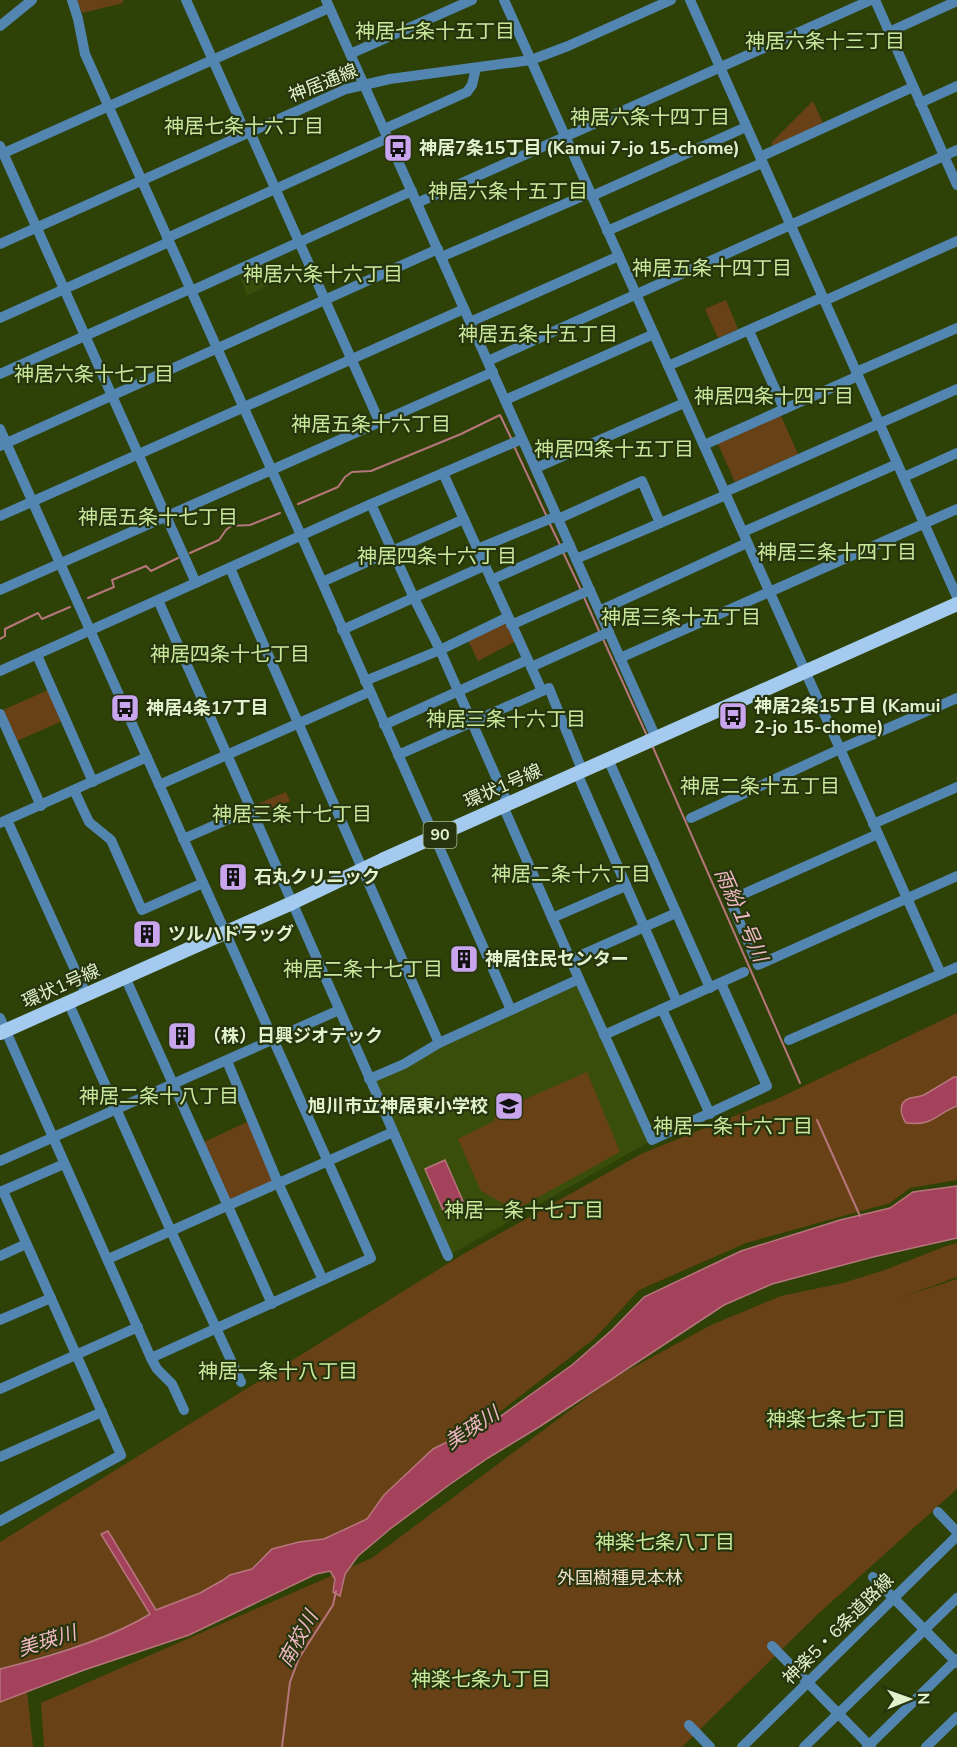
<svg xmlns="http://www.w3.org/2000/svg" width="957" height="1747" font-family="'Nunito Sans','Noto Sans JP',sans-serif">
<rect width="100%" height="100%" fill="#2e4106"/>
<g fill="#3a4e0c">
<polygon points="266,260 277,281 247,296 239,273"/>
<polygon points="579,979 652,1140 448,1256 369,1079"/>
</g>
<g fill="#684216">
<polygon points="77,0 123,0 123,3 82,13"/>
<polygon points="813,101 823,123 773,147 771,143"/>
<polygon points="726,300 738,329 718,338 705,309"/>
<polygon points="781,416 798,454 735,482 718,444"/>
<polygon points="507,618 518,640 478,661 467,638"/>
<polygon points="48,690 62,721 17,741 3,710"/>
<polygon points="286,792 290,801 259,815 255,805"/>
<polygon points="957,1013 957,1180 910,1188 890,1203 746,1243 639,1290 595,1338 475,1431 464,1434 433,1449 384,1495 367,1519 324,1539 299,1542 258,1561 252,1569 230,1575 223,1580 200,1593 151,1614 134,1624 85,1643 0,1669 0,1542 460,1256 641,1154 779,1098"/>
<polygon points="587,1072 620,1152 515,1210 481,1191 458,1139 494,1121 496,1112"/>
<polygon points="251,1120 278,1183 227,1206 200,1144"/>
<polygon points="957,1243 957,1277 902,1297 957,1279 957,1489 818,1614 682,1747 44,1747 41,1703 372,1558 612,1379 711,1325 781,1296 843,1283 885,1270 946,1246"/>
<polygon points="27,1691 33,1747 0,1747 0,1702"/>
</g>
<g fill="#a4415b" stroke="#b7767d" stroke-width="1.5">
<path d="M 954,1077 L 957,1077 L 957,1106 C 934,1115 934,1126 906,1123 C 900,1114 898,1102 910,1098 C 915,1097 919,1097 924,1095 C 934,1089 944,1083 954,1077 Z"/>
<polygon points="445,1160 463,1201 443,1210 425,1169"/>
<path d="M 957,1186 L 957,1238 L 873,1257 L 772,1284 L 724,1305 L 539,1427 L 488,1458 L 449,1485 L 390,1529 L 358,1556 L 345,1574 L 340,1596 L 333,1592 L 335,1579 L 330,1571 L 316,1574 L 189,1635 L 84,1670 L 0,1702 L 0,1669 C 48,1657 108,1640 150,1614 L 101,1534 L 108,1531 L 156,1610 L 200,1593 L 223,1580 L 230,1575 L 252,1569 L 272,1549 L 299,1542 L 324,1539 L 367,1519 L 384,1495 L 433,1449 L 464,1434 L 475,1431 L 494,1421 L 572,1365 L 612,1330 L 644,1297 L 741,1251 L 840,1220 L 890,1208 L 913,1192 Z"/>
</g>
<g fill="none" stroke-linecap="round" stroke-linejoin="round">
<g stroke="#b7767d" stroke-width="2">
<polyline points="514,446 547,517"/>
<polyline points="298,504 338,487 345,477 352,472 371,471 461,434 500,415 512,440"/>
<polyline points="549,522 561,547"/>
<polyline points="563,552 581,590"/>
<polyline points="190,553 219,540 226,530 231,526 250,525 280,513"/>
<polyline points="583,595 599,631"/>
<polyline points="88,598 114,587 112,580 146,566 151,571 178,558"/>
<polyline points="0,639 5,636 5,629 38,613 42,619 70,607"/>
<polyline points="603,639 648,738"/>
<polyline points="652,745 800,1083"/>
<polyline points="817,1120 860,1216"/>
<polyline points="282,1747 290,1682 299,1658 333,1605 336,1591"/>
</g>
<g stroke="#5385b1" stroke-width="10">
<polyline points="72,0 78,19 85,54 322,582 511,1010"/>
<polyline points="186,0 246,134"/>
<polyline points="326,0 656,738"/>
<polyline points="504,0 941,974"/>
<polyline points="690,0 957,597"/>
<polyline points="875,0 957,185"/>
<polyline points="0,26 32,0"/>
<polyline points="889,32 957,1"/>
<polyline points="350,54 472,0"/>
<polyline points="920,103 957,86"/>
<polyline points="384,129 467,92 472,85 476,68"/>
<polyline points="250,132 379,421"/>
<polyline points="0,146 196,583"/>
<polyline points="4,153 329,8"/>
<polyline points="760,157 913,87"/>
<polyline points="592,196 746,127"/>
<polyline points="417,203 871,0"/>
<polyline points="607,231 762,163"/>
<polyline points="167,238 388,138"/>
<polyline points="0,244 346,89 390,79 531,60 568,46 671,0"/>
<polyline points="441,257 590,193"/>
<polyline points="191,291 412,191"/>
<polyline points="824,301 957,241"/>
<polyline points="0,318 169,242"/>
<polyline points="470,322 619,256"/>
<polyline points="749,331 784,409"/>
<polyline points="488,361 957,150"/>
<polyline points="668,366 823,297"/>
<polyline points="856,372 957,328"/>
<polyline points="0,374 190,289"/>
<polyline points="505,400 654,334"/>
<polyline points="0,429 371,1258 151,1358"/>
<polyline points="704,445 858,376"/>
<polyline points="0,446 438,249"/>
<polyline points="536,468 684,403"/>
<polyline points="443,473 542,691"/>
<polyline points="904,477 957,453"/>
<polyline points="725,492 957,389"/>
<polyline points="371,504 414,598 440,650 508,804"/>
<polyline points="0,516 464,309"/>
<polyline points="558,519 642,481 660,523"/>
<polyline points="743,532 897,464"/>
<polyline points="477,549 557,516"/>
<polyline points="576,559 726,495"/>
<polyline points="230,568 439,1043"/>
<polyline points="491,580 570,545"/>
<polyline points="322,582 464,519"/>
<polyline points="0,590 493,372"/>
<path d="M 158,600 C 256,818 351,1037 448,1256"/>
<polyline points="599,611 747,543"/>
<polyline points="511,625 590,590"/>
<polyline points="342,630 484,566"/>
<polyline points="37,655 93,782"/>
<polyline points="620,658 957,509"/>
<polyline points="531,667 609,632"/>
<polyline points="0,671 371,504 522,439"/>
<polyline points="365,681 440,650 508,617"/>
<polyline points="0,714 41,806"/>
<polyline points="384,725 527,660"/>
<polyline points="398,755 549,688 582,770"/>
<polyline points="608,759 710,988"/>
<polyline points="577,773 677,1002"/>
<polyline points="159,785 369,692"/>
<polyline points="74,790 89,822 111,840 142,910 203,883"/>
<polyline points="503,806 579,979 652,1140 767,1086 721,983"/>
<polyline points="691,818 840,749 957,698"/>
<polyline points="7,820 86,994"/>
<polyline points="0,823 147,757"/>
<polyline points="873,824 957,787"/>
<polyline points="878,834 730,900 758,965 957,876"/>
<polyline points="183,839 252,809"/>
<polyline points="552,918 626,886"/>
<polyline points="570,960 676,913"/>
<polyline points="125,977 272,1304"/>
<polyline points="68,1002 171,1231 241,1382"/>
<polyline points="662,1009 710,1114"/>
<polyline points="0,1018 151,1358 157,1369 172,1384 184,1410"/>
<polyline points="604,1035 744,972"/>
<polyline points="789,1040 957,967"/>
<polyline points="227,1061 278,1183 323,1280"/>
<polyline points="369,1079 404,1064 439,1043 579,979"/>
<polyline points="0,1161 339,1010"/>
<polyline points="0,1192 64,1164"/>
<polyline points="0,1256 26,1244"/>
<polyline points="108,1259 393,1132"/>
<polyline points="0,1320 51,1298"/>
<polyline points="0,1389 138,1327"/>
<polyline points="0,1457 102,1412"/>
<polyline points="938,1512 957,1532"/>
<polyline points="0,1521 121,1455 3,1191"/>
<polyline points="873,1577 957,1663"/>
<polyline points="772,1646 871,1747"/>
<polyline points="689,1725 710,1747"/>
<polyline points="742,1747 957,1536"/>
<polyline points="804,1747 957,1598"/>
<polyline points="867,1747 957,1659"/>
<polyline points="926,1747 957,1717"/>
</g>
<polyline stroke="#a4cbef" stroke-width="14" points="0,1033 292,903 382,860 957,604"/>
</g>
<defs>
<g id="bus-square" transform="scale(1.5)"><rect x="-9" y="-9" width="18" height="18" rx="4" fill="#c9a5ee" stroke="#27350e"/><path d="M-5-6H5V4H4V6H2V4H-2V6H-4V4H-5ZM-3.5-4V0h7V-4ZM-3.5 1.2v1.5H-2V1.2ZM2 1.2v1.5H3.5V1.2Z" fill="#111"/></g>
<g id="building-square" transform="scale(1.5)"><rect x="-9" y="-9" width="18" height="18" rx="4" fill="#c9a5ee" stroke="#27350e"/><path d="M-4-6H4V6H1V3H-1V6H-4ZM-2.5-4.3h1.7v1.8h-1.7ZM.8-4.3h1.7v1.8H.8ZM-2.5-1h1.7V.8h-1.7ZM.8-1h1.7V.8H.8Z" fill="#111"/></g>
<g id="school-square" transform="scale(1.5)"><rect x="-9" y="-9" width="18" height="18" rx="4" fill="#c9a5ee" stroke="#27350e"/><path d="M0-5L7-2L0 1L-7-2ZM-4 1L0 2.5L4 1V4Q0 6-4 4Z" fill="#111"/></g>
</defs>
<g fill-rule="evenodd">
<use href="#bus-square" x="398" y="148"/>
<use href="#bus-square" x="125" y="708"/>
<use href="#bus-square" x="733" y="716"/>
<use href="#building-square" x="233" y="877"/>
<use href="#building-square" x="147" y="934"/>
<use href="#building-square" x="464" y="959"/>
<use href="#building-square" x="182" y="1036"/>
<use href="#school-square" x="509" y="1106"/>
</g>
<g text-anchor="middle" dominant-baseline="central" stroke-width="4.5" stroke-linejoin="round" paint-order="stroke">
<rect fill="#27350e" stroke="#aab994" stroke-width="1.5" x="423.5" y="822" width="33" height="26" rx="4.5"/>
<g font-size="16" font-weight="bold" fill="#e2f2cd">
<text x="440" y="835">90</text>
</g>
<g font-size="18" fill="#e2f2cd" stroke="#27350e">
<text transform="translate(323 83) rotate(-22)">神居通線</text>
<text transform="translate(503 786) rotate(-24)">環状1号線</text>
<text transform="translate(61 986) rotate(-24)">環状1号線</text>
<text transform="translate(838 1629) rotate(-45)">神楽5・6条道路線</text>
</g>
<g font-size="18" font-weight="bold" fill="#e2f2cd" stroke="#27350e" text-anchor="start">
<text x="419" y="148">神居7条15丁目 (Kamui 7-jo 15-chome)</text>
<text x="754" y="706">神居2条15丁目 (Kamui<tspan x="754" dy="21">2-jo 15-chome)</tspan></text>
<text x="146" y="708">神居4条17丁目</text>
<text x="254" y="877">石丸クリニック</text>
<text x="168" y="934">ツルハドラッグ</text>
<text x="485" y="959">神居住民センター</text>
<text x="203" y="1036">（株）日興ジオテック</text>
<text x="488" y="1106" text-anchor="end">旭川市立神居東小学校</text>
</g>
<g font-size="18" fill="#f2dfcc" stroke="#27350e">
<text x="620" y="1578">外国樹種見本林</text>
</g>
<g font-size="20" fill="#c9e89c" stroke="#27350e">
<text x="435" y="31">神居七条十五丁目</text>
<text x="825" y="41">神居六条十三丁目</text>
<text x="650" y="117">神居六条十四丁目</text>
<text x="244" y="126">神居七条十六丁目</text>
<text x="508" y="191">神居六条十五丁目</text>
<text x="712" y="268">神居五条十四丁目</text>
<text x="323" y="274">神居六条十六丁目</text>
<text x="538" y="334">神居五条十五丁目</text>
<text x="94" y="374">神居六条十七丁目</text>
<text x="774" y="396">神居四条十四丁目</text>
<text x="371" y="424">神居五条十六丁目</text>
<text x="614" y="449">神居四条十五丁目</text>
<text x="158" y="517">神居五条十七丁目</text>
<text x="837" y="552">神居三条十四丁目</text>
<text x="437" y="556">神居四条十六丁目</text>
<text x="681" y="617">神居三条十五丁目</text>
<text x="230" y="654">神居四条十七丁目</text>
<text x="506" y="719">神居三条十六丁目</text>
<text x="760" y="786">神居二条十五丁目</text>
<text x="292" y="814">神居三条十七丁目</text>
<text x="571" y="874">神居二条十六丁目</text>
<text x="363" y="969">神居二条十七丁目</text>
<text x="159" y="1096">神居二条十八丁目</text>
<text x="733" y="1126">神居一条十六丁目</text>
<text x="524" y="1210">神居一条十七丁目</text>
<text x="278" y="1371">神居一条十八丁目</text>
<text x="836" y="1419">神楽七条七丁目</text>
<text x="665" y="1542">神楽七条八丁目</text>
<text x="481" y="1679">神楽七条九丁目</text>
</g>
<g font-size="20" font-style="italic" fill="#efb7c2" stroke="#27350e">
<text transform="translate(741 915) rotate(66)">雨紛１号川</text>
<text transform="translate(472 1428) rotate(-33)">美瑛川</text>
<text transform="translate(298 1639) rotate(-61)">南校川</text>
<text transform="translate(47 1641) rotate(-17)">美瑛川</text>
</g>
</g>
<g transform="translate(909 1699) rotate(89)" stroke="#27350e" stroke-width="4.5" paint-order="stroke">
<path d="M0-4.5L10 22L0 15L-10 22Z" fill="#e2f2cd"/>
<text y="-9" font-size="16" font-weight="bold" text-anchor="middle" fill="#e2f2cd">N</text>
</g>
</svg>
